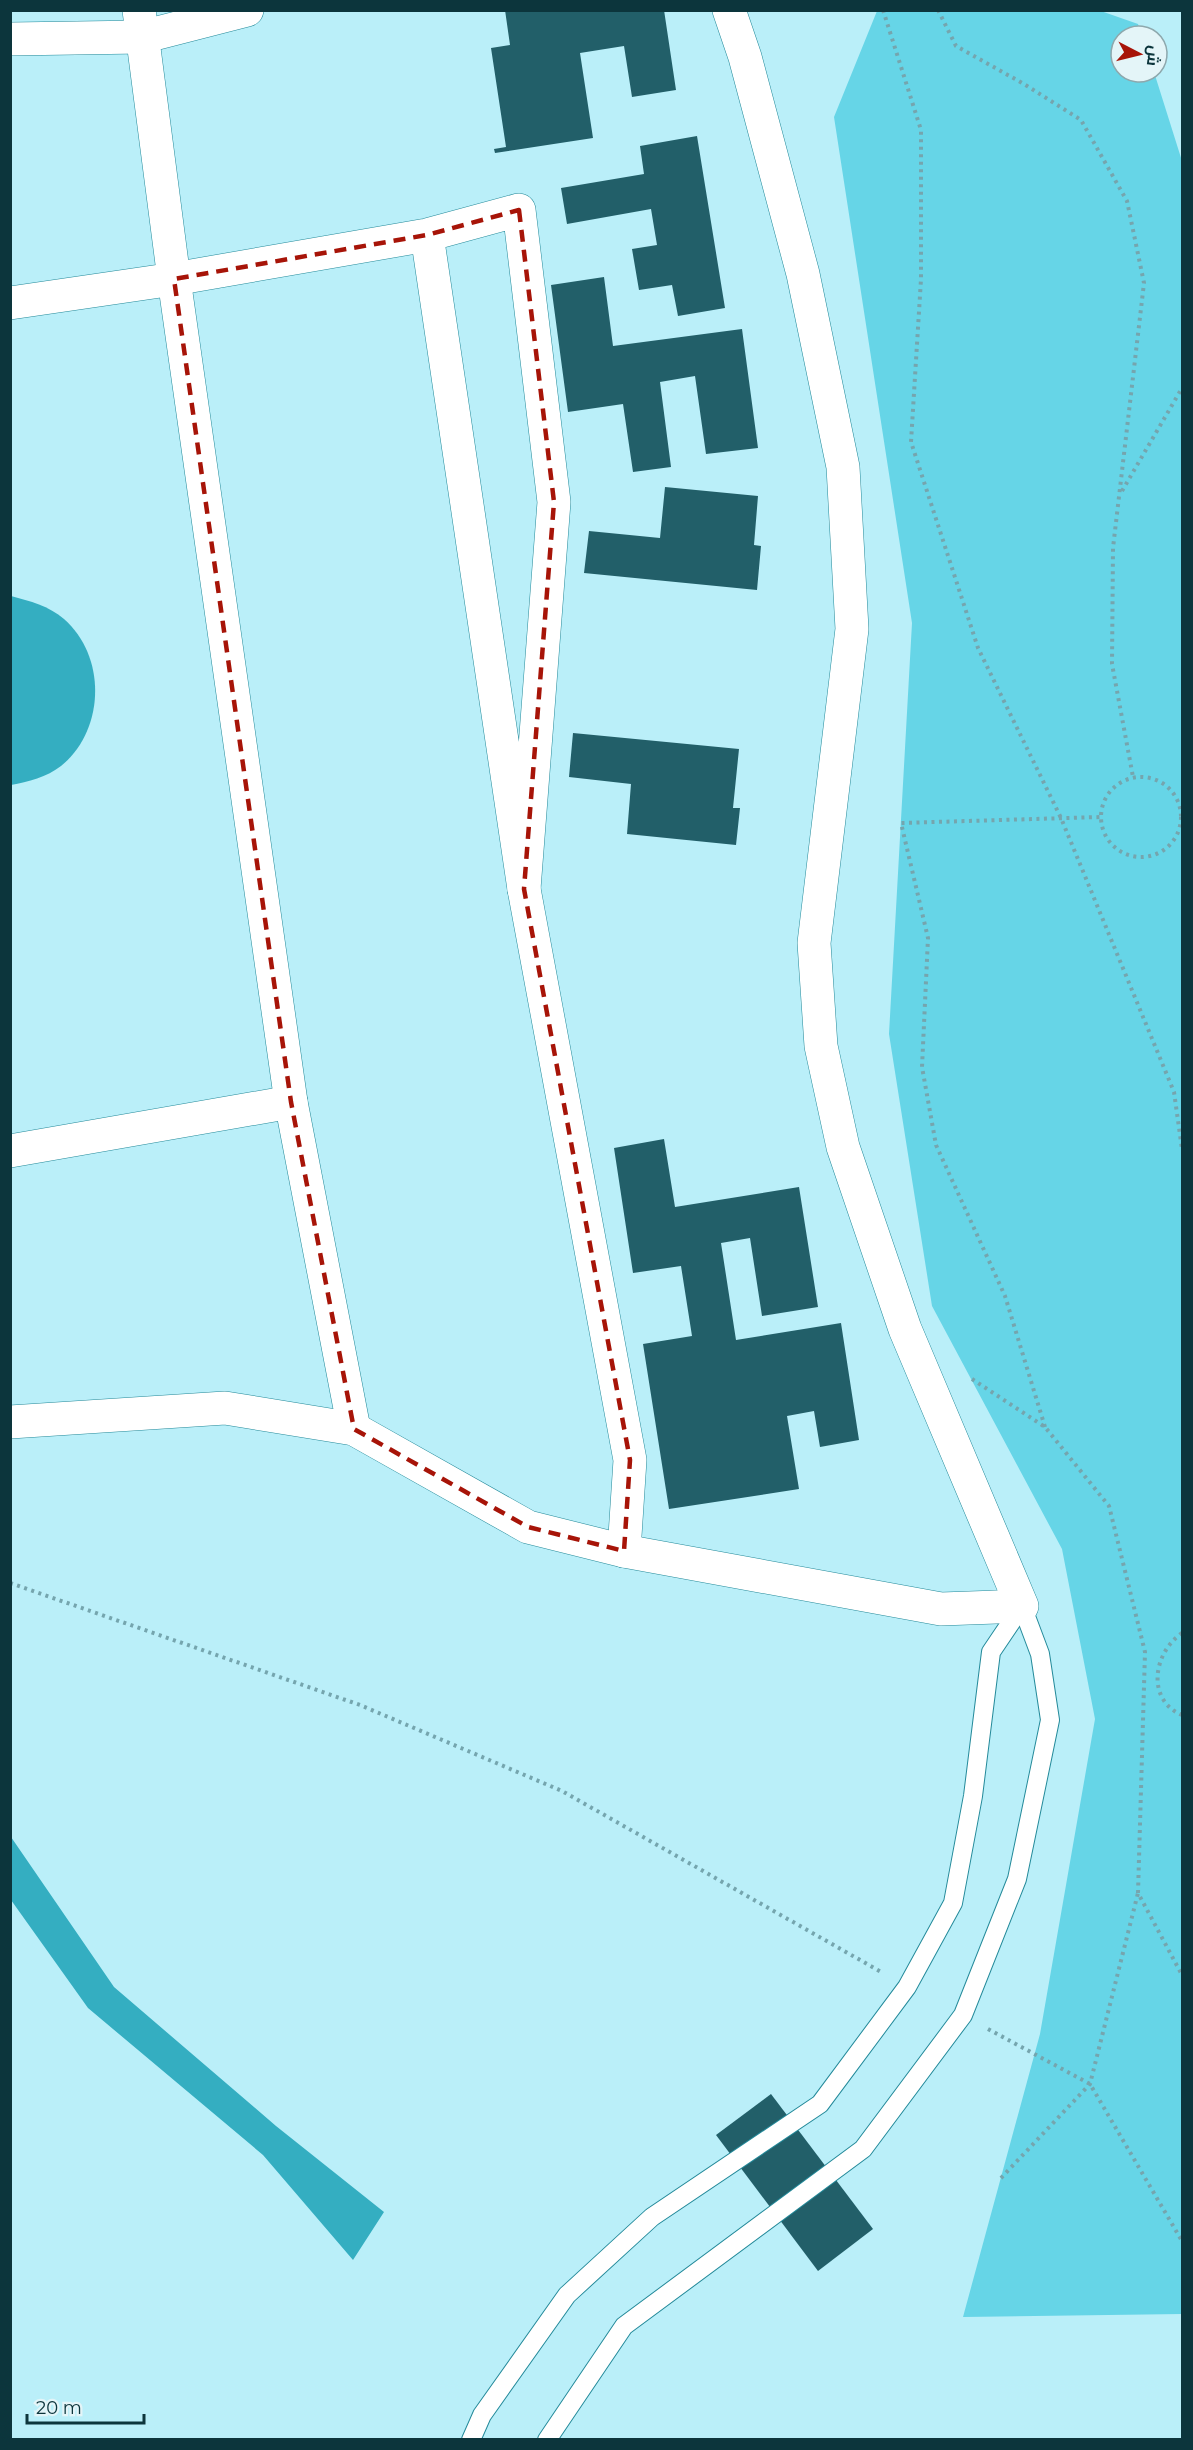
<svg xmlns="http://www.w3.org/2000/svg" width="1193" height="2450" font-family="Montserrat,Cairo,sans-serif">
<rect width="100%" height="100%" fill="#baeff9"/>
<polygon fill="#66d5e7" points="877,11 1098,10 1138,24 1142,36 1121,36 1121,72 1154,72 1182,161 1182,2314 963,2317 1040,2034 1095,1719 1062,1549 932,1306 889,1034 912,623 834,117"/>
<g fill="#34aec1">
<path d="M 11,596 C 30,601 49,606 64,619 C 107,657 105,730 61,766 C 47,777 28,782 11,785 Z"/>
<polygon points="11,1837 114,1987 276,2126 384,2212 353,2260 263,2155 88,2008 11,1900"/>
</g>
<g fill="#225f69">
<polygon points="505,10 664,10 676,90 632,97 624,46 580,53 593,138 495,153 494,149 506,147 491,48 510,45"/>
<polygon points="697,136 725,308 678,316 672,285 639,290 632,249 657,245 651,209 567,224 561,188 644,174 640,146"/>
<polygon points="604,277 613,346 742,329 758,448 706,454 695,376 660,382 671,467 633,472 623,404 568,412 551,285"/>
<polygon points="665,487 758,496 754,545 761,546 757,590 584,573 589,531 660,538"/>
<polygon points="573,733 739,749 733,808 740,808 736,845 627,834 631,784 569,777"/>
<polygon points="664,1139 675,1207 799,1187 818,1307 762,1316 750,1238 721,1243 736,1340 841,1323 859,1440 820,1447 814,1411 787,1416 799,1489 669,1509 643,1344 692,1336 681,1266 633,1273 614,1148"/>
<polygon points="771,2094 873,2229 818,2271 716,2135"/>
</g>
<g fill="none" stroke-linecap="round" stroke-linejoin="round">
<g stroke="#248a9a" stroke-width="20">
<g id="lane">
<polyline points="471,2440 482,2415 567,2295 652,2217 820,2104 907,1987 953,1903 973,1796 991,1652 1022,1606"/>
<polyline points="547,2440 624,2326 863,2149 963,2015 1017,1879 1050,1720 1040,1654 1022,1606"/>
</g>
</g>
<g stroke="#248a9a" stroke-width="34">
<g id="street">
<polyline points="139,10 174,279 291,1102 354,1429"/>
<polyline points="10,39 142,37 247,10"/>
<polyline points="10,303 174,279 427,235 519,210 554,502 524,889 427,235"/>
<polyline points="524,889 630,1460 624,1551"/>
<polyline points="10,1151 291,1102"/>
<polyline points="10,1422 225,1408 354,1429 528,1527 624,1551 941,1609 1022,1606 905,1329 843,1147 821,1046 814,943 852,629 843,467 803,274 745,57 729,10"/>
</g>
</g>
<g stroke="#75a5ae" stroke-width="4" stroke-dasharray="3 4.5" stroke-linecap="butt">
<polyline points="883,10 921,130 921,279 911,442 978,648 1061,818 1174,1092 1182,1149"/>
<polyline points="938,10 956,46 1024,84 1081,120 1127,201 1144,283 1113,548 1112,664 1133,777"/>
<polyline points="1122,491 1182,388"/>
<circle cx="1141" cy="817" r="40"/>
<polyline points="972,1379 1045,1427 1109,1506 1145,1652 1138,1893 1182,1975"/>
<polyline points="1045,1427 1005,1296 936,1145 922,1067 928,938 901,823 1101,817"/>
<polyline points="10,1583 360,1705 562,1791 883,1973"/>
<path d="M 1182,1633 C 1153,1653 1146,1700 1182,1715"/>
<polyline points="988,2029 1090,2084 1182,2241"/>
<polyline points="1001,2178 1090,2084 1138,1893"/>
</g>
<use href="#lane" stroke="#fff" stroke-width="18"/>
<use href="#street" stroke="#fff" stroke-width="33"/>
</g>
<path fill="none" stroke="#a71408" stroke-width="4.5" stroke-dasharray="12 8" stroke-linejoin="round" d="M 519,210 L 554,502 L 524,889 L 630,1460 L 624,1551 L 528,1527 L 354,1429 L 291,1102 L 174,279 L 427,235 Z"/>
<rect width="1193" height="2450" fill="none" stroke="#0c353c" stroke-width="24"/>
<g transform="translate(1139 54) rotate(97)"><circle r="28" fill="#e4f5f8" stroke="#8ea8ad" stroke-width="1.5"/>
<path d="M0-4.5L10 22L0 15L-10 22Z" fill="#a71408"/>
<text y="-9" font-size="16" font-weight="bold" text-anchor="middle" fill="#0c353c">ش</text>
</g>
<path d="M27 2414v9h117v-9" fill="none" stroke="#0c353c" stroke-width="3"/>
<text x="36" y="2414" font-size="18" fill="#0c353c" stroke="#e4f5f8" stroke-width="4.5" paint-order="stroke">20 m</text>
</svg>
